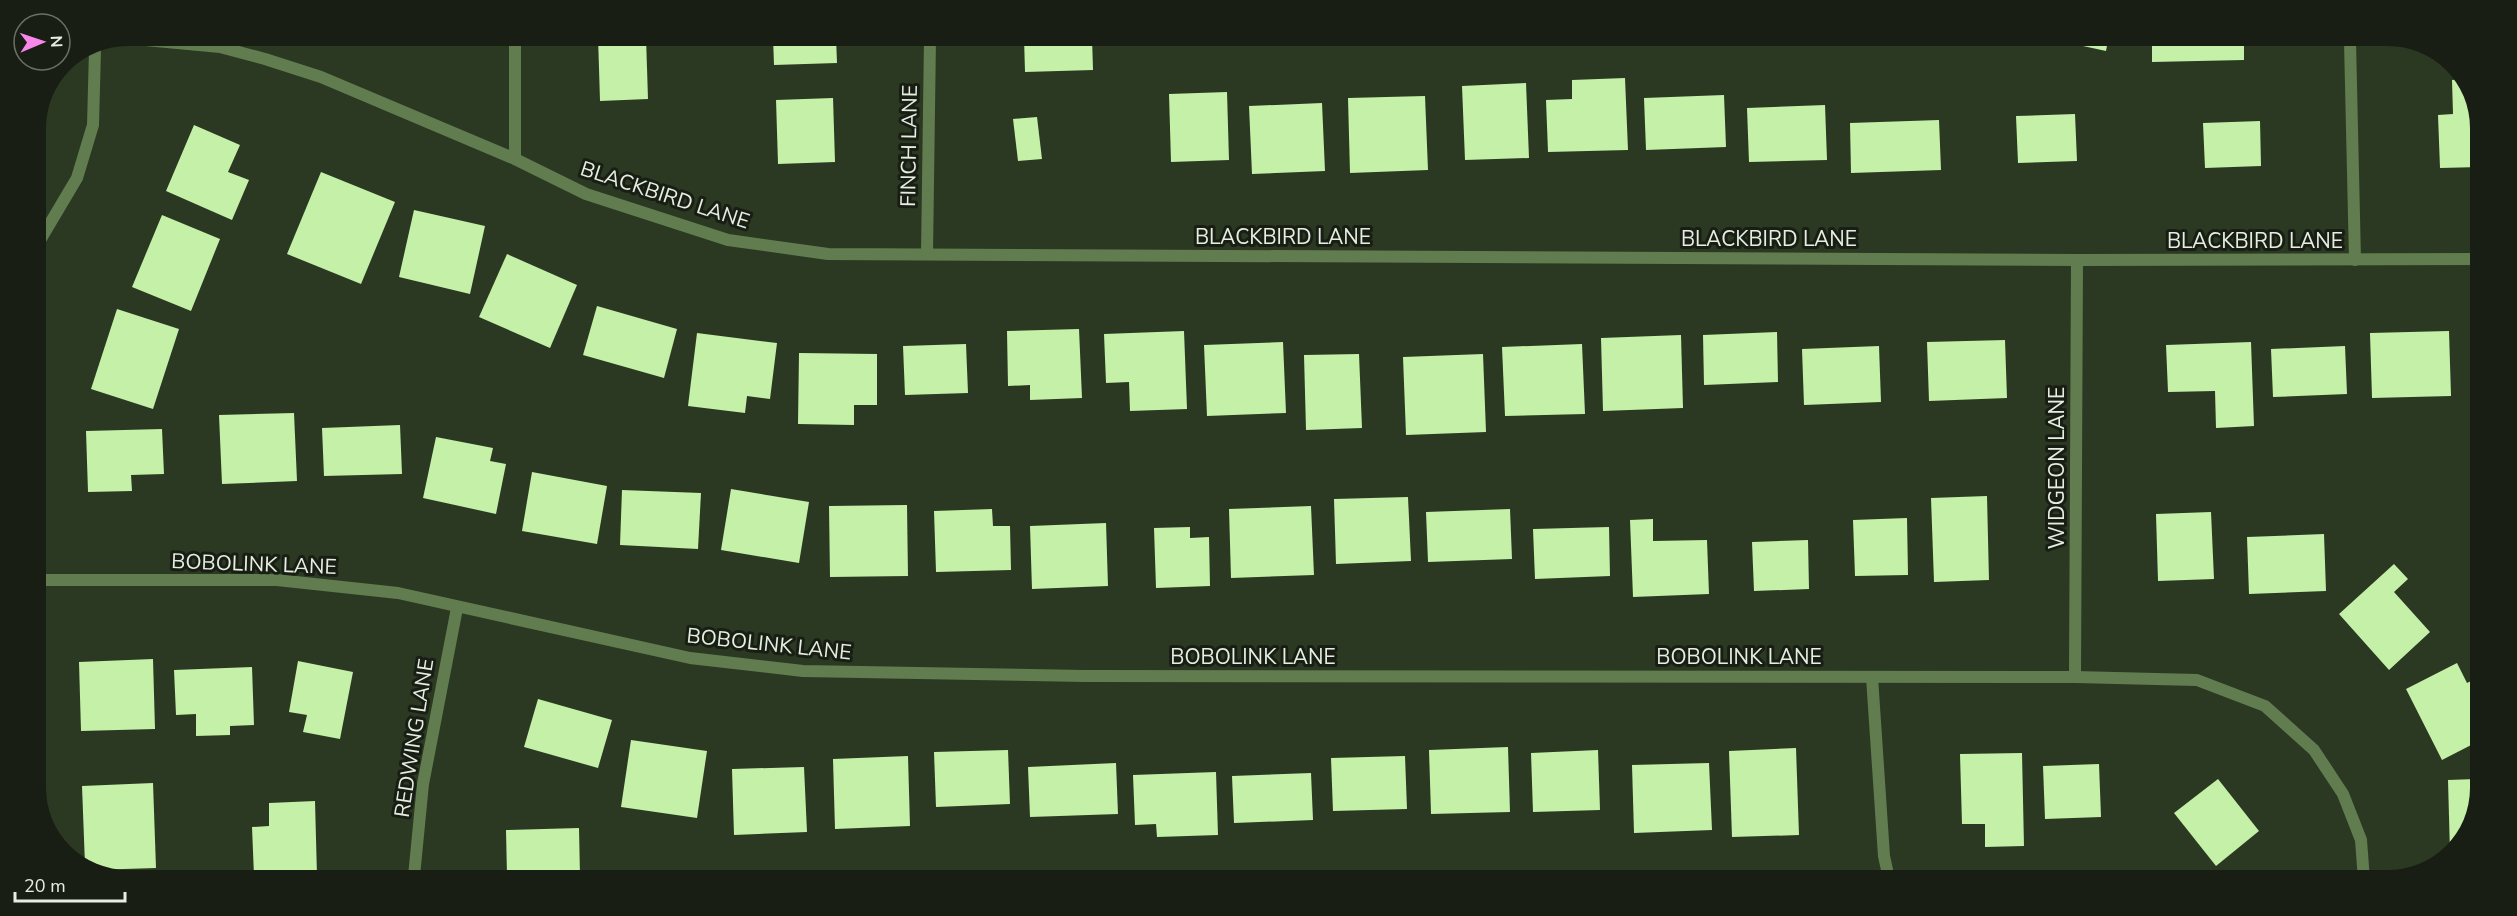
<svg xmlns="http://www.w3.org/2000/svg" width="2517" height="916" font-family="'Nunito Sans',sans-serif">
<rect width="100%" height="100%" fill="#2b3923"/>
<g fill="#c4f0a8">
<polygon points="598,37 646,37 648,99 600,101"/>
<polygon points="773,37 836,37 837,63 774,65"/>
<polygon points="1024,38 1092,38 1093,70 1025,72"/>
<polygon points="2084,40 2108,40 2106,51 2083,46"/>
<polygon points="2152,40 2244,40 2244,60 2152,62"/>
<polygon points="1625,78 1628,150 1548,152 1546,100 1572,99 1572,80"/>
<polygon points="2464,79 2481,122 2480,167 2440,168 2438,115 2453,114 2452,80"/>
<polygon points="1526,83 1529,158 1465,160 1462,86"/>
<polygon points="1227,92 1229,160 1171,162 1169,94"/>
<polygon points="1724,95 1726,147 1646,150 1644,98"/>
<polygon points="1425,96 1428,170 1350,173 1348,98"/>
<polygon points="833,98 835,162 778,164 776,100"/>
<polygon points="1322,103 1325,171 1252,174 1249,106"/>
<polygon points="1825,105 1827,160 1749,162 1747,108"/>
<polygon points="2075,114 2077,161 2018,163 2016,116"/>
<polygon points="1037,117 1042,159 1018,161 1013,119"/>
<polygon points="1939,120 1941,170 1851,173 1850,123"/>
<polygon points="2260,121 2261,166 2205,168 2203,123"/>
<polygon points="194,125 240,145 228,172 249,180 232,220 166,191"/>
<polygon points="321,172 395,202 361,284 287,254"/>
<polygon points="414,210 485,226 470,294 399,277"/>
<polygon points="162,215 220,239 191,311 132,287"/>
<polygon points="507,254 577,285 550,348 479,317"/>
<polygon points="597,306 677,329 664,378 583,355"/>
<polygon points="117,309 179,329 153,409 91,389"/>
<polygon points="1079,329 1082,398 1030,400 1030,385 1008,386 1007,331"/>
<polygon points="1184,331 1187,409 1130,411 1129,382 1106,383 1104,334"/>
<polygon points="2449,331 2451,396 2372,398 2370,333"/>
<polygon points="1777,332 1778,382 1704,385 1703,335"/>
<polygon points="697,333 777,343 770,399 747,396 745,413 688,406"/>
<polygon points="1681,335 1683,408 1603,411 1601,338"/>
<polygon points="2005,340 2007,398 1929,401 1927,342"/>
<polygon points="1283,342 1286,413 1207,416 1204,345"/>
<polygon points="2251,342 2254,426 2216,428 2215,391 2168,392 2166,345"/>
<polygon points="966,344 968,393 905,395 903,346"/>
<polygon points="1582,344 1585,414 1505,416 1502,347"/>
<polygon points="1879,346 1881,402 1804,405 1802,349"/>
<polygon points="2345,346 2347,394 2273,397 2271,349"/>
<polygon points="2470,347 2479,347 2479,400 2472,400"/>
<polygon points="799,353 877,354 877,405 854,405 854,425 798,424"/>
<polygon points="1359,354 1362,428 1306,430 1304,355"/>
<polygon points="1483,354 1486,432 1406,435 1403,357"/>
<polygon points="294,413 297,481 222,484 219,415"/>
<polygon points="400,425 402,474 324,476 322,428"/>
<polygon points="162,429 164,474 131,475 132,491 88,492 86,431"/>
<polygon points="436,437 493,448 490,461 506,464 496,514 423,498"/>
<polygon points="532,472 607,486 597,544 522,531"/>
<polygon points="731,489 809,502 799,563 721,550"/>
<polygon points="622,490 701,493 698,549 620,545"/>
<polygon points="1987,496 1989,580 1934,582 1931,498"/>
<polygon points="1408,497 1411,561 1336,564 1334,499"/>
<polygon points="907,505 908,576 830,577 829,506"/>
<polygon points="1311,506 1314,575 1231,578 1229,509"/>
<polygon points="992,509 993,526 1010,526 1011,570 936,572 934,511"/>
<polygon points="1510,509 1512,559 1428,562 1426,512"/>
<polygon points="2211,512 2214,579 2158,581 2156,514"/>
<polygon points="1907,518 1908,575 1855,576 1853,520"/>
<polygon points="1653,519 1653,541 1707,540 1709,594 1633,597 1630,520"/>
<polygon points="1106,523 1108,586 1032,589 1030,526"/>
<polygon points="1190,527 1190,538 1209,537 1210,586 1156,588 1154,528"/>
<polygon points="1609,527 1610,576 1535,579 1533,529"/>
<polygon points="2324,534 2326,591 2249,594 2247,537"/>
<polygon points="1808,540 1809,589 1754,591 1752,542"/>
<polygon points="2394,564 2408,579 2394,592 2430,632 2389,670 2339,614"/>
<polygon points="153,659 155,729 81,731 79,662"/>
<polygon points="298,661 353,672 340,739 303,732 307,715 289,712"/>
<polygon points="2457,663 2467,683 2477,678 2477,742 2442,760 2406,689"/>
<polygon points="252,667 254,725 230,726 230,735 196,736 196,714 176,715 174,670"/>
<polygon points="538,699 612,720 598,768 524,747"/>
<polygon points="631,740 707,751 697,818 621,807"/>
<polygon points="1508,747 1510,812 1431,814 1429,750"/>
<polygon points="1796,748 1799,835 1732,837 1729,751"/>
<polygon points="1008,750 1010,804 936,807 934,752"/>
<polygon points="1598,750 1600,810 1533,812 1531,753"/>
<polygon points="2022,753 2024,846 1985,847 1985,824 1962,824 1960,754"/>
<polygon points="908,756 910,826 835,829 833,759"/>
<polygon points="1405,756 1407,809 1333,811 1331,758"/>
<polygon points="1116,763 1118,814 1030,817 1028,767"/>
<polygon points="1709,763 1712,830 1634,833 1632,765"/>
<polygon points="2099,764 2101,817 2045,819 2043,766"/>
<polygon points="804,767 807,832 734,835 732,769"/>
<polygon points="1216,772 1218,835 1157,837 1156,824 1135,825 1133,775"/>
<polygon points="1311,773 1313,820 1234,823 1232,776"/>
<polygon points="2218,779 2259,831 2216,866 2174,813"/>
<polygon points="2476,779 2476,817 2450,853 2448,780"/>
<polygon points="153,783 156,868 92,870 85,865 82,786"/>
<polygon points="315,801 317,876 254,876 252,827 269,826 269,803"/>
<polygon points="579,828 580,876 507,876 506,830"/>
</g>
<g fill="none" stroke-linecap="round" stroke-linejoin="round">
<g stroke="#617d4f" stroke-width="12">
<polyline points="124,38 220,47 265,59 321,77 515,159 586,194 728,240 828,254 2077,260 2480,259"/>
<polyline points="2350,41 2355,260"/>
<polyline points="515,159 515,37"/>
<polyline points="36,247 77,178 93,125 95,50"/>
<polyline points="927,254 930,38"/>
<polyline points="36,580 277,580 398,593 690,658 803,671 1084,676 2075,677 2197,680 2265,706 2314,750 2343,794 2361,840 2364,880"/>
<polyline points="1872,677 1884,856 1889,879"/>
<polyline points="2075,677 2077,260"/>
<polyline points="414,876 423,784 457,608"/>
</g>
</g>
<g text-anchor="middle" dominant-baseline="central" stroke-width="6" stroke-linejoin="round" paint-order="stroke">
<g font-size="21" fill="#e5eee0" stroke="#181e14">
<text transform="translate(909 146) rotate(-89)">FINCH LANE</text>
<text transform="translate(665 195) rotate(18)">BLACKBIRD LANE</text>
<text x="1283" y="237">BLACKBIRD LANE</text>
<text x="1769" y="239">BLACKBIRD LANE</text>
<text x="2255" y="241">BLACKBIRD LANE</text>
<text transform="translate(2057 468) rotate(-90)">WIDGEON LANE</text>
<text transform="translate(254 564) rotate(2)">BOBOLINK LANE</text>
<text transform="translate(769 644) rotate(6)">BOBOLINK LANE</text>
<text x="1253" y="657">BOBOLINK LANE</text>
<text x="1739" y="657">BOBOLINK LANE</text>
<text transform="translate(414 738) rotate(-81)">REDWING LANE</text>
</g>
</g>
<path d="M0 0H2517V916H0ZM128 46H2388A82 82 0 0 1 2470 128V788A82 82 0 0 1 2388 870H128A82 82 0 0 1 46 788V128A82 82 0 0 1 128 46Z" fill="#181e14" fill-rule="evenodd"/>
<g transform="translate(42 42) rotate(88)"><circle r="28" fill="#181e14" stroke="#6a7166" stroke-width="1.5"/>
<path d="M0-4.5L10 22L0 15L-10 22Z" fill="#f987e9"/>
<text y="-9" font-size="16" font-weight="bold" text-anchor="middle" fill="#e5eee0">N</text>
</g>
<path d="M15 892v9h110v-9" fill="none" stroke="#e5eee0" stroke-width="3"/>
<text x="24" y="892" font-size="18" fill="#e5eee0" stroke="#181e14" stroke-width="4.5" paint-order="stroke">20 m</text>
</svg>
